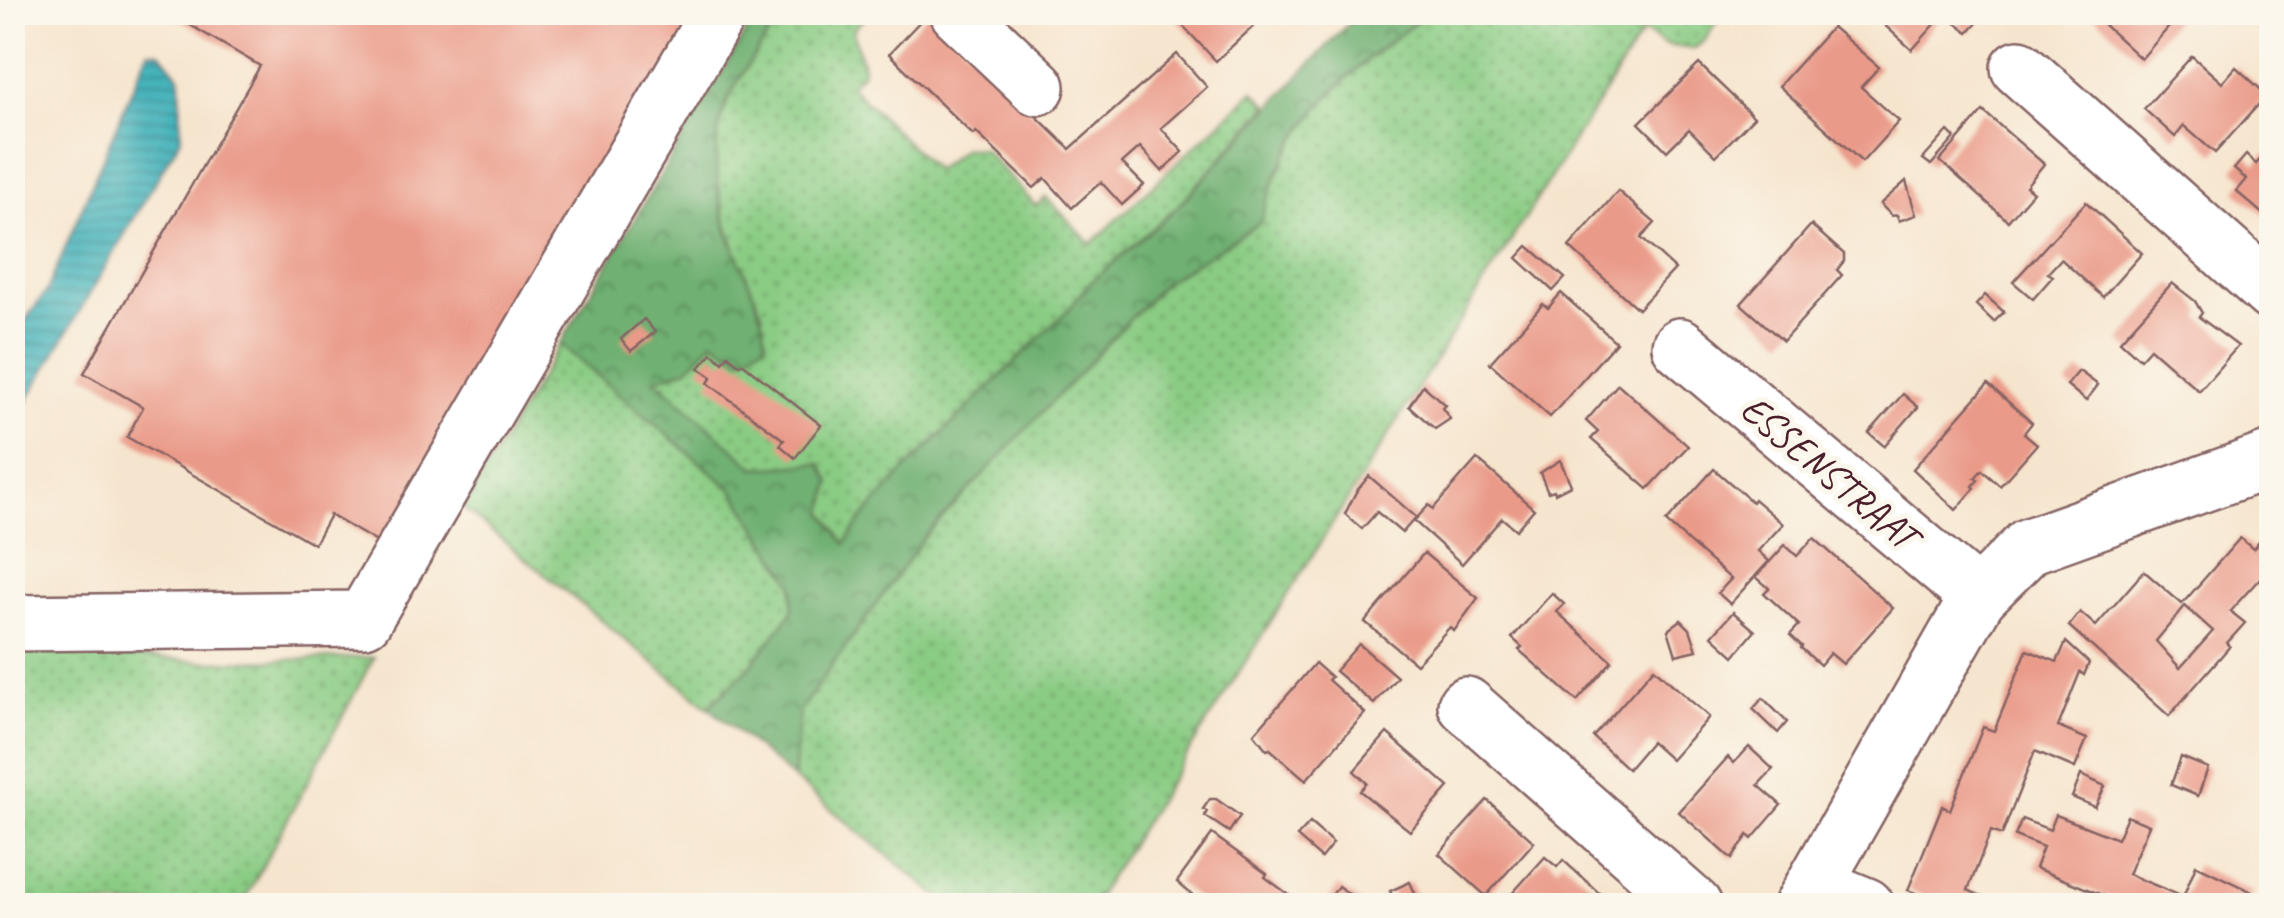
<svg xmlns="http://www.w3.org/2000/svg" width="2284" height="918" font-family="Caveat,sans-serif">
<defs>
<pattern id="grass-dots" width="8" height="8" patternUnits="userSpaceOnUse" patternTransform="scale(2.5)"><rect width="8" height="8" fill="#8acc84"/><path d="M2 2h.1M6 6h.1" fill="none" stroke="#73a56c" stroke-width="1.8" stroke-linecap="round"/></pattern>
<pattern id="forest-crowns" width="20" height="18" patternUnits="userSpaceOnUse" patternTransform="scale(2.5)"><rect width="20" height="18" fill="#6fb072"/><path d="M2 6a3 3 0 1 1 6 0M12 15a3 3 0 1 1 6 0" fill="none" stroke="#5d8f5e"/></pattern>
<pattern id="water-rules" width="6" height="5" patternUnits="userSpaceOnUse" patternTransform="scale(2.5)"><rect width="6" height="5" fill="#40b1b9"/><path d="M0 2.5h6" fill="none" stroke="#388f97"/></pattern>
</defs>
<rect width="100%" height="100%" fill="#fbf7ec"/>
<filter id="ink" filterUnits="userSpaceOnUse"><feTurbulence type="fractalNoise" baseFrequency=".01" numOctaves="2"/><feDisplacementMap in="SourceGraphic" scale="20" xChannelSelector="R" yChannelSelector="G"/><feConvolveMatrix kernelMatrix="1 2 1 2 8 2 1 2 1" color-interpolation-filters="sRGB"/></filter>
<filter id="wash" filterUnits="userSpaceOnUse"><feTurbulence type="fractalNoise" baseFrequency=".0048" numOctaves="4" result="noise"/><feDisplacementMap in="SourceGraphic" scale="40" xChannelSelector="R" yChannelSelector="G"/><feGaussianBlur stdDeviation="2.25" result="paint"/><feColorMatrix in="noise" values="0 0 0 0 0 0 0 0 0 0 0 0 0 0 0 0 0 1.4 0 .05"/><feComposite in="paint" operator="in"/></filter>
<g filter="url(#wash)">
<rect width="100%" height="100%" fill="#f6e5ce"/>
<g fill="url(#grass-dots)" stroke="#6a7658" stroke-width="2.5">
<path d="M 783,13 L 871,13 L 854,28 C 852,44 863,54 863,71 L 850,86 L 935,170 L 964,148 L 983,149 L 1036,206 L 1046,197 L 1091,244 L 1254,91 L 1269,105 L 1176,208 L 1091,282 L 1070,308 L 906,469 L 862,519 L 845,545 L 824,511 L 831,482 L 782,467 L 755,468 L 654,379 L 688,368 L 713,341 L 763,315 C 736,252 698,175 726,105 C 738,75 766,41 783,13 Z"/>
<path d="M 1436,13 L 1723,13 L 1705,40 L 1694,49 L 1665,45 L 1643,31 L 1092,905 L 949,905 L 793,778 L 800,710 L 925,536 L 1165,282 L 1259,223 C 1289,121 1344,73 1428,14 Z"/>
<polygon points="560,344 734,491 793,584 792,612 749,668 708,707 463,508"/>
<polygon points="12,648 211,662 374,657 242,905 13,906"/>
</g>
<path fill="url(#forest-crowns)" stroke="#5c684e" stroke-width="2.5" d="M 757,13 L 783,13 C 765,42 740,72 726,104 C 709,143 717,202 731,240 C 745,275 762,305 766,342 L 740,359 L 713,341 L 688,368 L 655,379 L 755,468 L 820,463 L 831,482 L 824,512 L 845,544 L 862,519 L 906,469 L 1070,308 L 1091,282 L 1176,208 L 1358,13 L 1373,13 L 1379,21 L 1388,13 L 1436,13 L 1428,14 C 1344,73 1288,121 1260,223 L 1165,282 L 925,536 L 800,710 L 793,778 L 708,707 L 749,668 L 792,612 L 793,584 L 734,491 L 560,344 Z"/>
<polygon fill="url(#water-rules)" stroke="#456872" stroke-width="2.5" points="148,51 160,52 180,77 181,138 13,425 13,337 47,291"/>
<g id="blocks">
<g fill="#ea9a88" fill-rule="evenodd">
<polygon points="168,12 697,12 389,549 330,515 314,544 127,437 143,407 84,373 260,66"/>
<polygon points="929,12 1070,149 1177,54 1207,87 1161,128 1183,152 1162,171 1140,147 1122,163 1144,185 1122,205 1101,182 1072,208 1045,178 1034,188 976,132 973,135 889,54"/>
<polygon points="1170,12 1244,12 1256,24 1216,61"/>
<polygon points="1870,12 1987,12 1968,33 1945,13 1912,50"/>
<polygon points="2090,12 2182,12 2141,59"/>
<polygon points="1832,27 1879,67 1861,87 1899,121 1862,162 1779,86"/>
<polygon points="2192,56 2222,83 2236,67 2267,95 2215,153 2184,126 2175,137 2144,109"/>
<polygon points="1699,64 1754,117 1716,156 1689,129 1667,151 1639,123"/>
<polygon points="1983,111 2044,164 2026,186 2033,192 2008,221 1940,161"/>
<polygon points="1948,131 1955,138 1931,165 1923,159"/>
<polygon points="2272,147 2272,222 2236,191 2246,179 2234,169 2246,155 2256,164"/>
<polygon points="1906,181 1916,215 1899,221 1897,215 1892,216 1880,204"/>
<polygon points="1618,191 1655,223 1641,238 1675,269 1638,309 1569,247"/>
<polygon points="2086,202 2142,253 2103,297 2061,259 2048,273 2053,276 2033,299 2013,282"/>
<polygon points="1811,225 1844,254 1844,261 1837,270 1842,275 1783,341 1741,304"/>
<polygon points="1528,246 1565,278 1553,291 1517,258"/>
<polygon points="2172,283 2195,301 2202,313 2199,317 2238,346 2199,391 2150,348 2140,359 2120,341"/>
<polygon points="1561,293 1616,342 1550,417 1490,363 1543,304 1548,308"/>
<polygon points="1985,295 2004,312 1994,322 1976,305"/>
<polygon points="644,319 655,332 631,351 621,339"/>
<polygon points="712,353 723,362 728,355 740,365 742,363 821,425 795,458 780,445 784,440 708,383 712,377 699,368"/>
<polygon points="2079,371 2098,385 2086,401 2067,385"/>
<polygon points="1618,384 1688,446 1648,489 1591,439 1598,432 1586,421"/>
<polygon points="1988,384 2032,423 2024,433 2037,444 2000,486 1982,470 1975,478 1978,480 1973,486 1975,488 1956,510 1913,469"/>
<polygon points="1423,385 1445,405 1442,408 1450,419 1435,429 1409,406"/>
<polygon points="1903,394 1918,407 1884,446 1869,433"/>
<polygon points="1477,459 1534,509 1516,530 1502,518 1462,564 1414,521 1429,505 1433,509"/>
<polygon points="1560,460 1571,485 1555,493 1554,490 1548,492 1540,473"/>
<polygon points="1714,469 1752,502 1754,499 1783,524 1758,551 1769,561 1730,604 1718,593 1731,579 1666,522"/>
<polygon points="1369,476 1416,517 1402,533 1377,512 1362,529 1345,514 1356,492"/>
<path d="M 2272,527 L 2272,565 L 2230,611 L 2245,623 L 2227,643 L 2230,646 L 2169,716 L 2069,626 L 2080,612 L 2096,626 L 2144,571 L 2182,604 L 2240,538 L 2253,549 ZM 2185,606 L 2213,631 L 2180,668 L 2156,641 Z"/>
<polygon points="1814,538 1893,608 1843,664 1830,653 1820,665 1801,648 1802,646 1790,635 1799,625 1764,593 1769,588 1756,577 1785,545 1797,556"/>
<polygon points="1424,553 1478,598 1454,631 1450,627 1416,664 1365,622"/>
<polygon points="1552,593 1564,604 1557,612 1612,661 1577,701 1519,650 1522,647 1512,638"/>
<polygon points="1733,612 1755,631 1734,656 1712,636"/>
<polygon points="1681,620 1690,629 1697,650 1676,655 1668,630"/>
<polygon points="2066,642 2089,663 2084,675 2080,672 2058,727 2087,739 2075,768 2035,751 2002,835 1991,831 1968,890 1983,897 1979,906 1947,906 1908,890 1942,806 1950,810 1983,727 1994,731 2027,650 2057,662"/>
<polygon points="1359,644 1397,677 1374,704 1335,671"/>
<polygon points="1315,663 1331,677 1328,680 1365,713 1306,780 1270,749 1267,750 1254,734"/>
<polygon points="1654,668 1709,717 1671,760 1651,742 1628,769 1593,737"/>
<polygon points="1763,698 1787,722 1778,733 1753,709"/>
<polygon points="1387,733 1449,787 1410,831 1360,791 1367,783 1354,771"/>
<polygon points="1749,747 1773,769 1758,785 1781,805 1752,839 1748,835 1732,859 1679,812 1728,757 1734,763"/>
<polygon points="2181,757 2208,768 2198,796 2171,785"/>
<polygon points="2081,775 2105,786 2095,807 2072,797"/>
<polygon points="1210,799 1216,799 1240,816 1229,832 1205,816 1207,811 1203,809"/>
<polygon points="1487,800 1534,842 1486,896 1439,854"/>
<polygon points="2056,815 2117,839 2127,816 2149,825 2128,874 2183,897 2196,865 2252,892 2246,906 2115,906 2117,901 2035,868 2043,847 2015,836 2022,819 2050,830"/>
<polygon points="1310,823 1333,843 1321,858 1297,837"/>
<polygon points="1212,834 1267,874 1265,877 1304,906 1205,906 1177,882"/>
<polygon points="1545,857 1557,867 1563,860 1609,902 1605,906 1501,906"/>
<polygon points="1410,882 1418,900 1397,906 1390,891"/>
<polygon points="1338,886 1366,906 1325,906"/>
</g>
</g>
</g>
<g filter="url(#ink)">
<use href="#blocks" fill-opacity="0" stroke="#866464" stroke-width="2.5"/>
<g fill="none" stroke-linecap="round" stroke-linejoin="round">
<g stroke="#866464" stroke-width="60">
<g id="minor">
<polyline points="958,12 1037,87"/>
<polyline points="2019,68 2272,293"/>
<polyline points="1680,346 1978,597"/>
<polyline points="12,623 364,619 719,12"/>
<polyline points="1466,705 1694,906"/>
<polyline points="1815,885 1866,906"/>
<polyline points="1802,906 1978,597 2029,546 2272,459"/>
</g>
</g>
<use href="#minor" stroke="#fff" stroke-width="55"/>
</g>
</g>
<g text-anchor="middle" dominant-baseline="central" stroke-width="10" stroke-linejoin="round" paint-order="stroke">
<g font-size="40" fill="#4a1f2b" stroke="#fbf7ec">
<text transform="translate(1829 472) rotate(40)">ESSENSTRAAT</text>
</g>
</g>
<rect width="2284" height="918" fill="none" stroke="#fbf7ec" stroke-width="50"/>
</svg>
